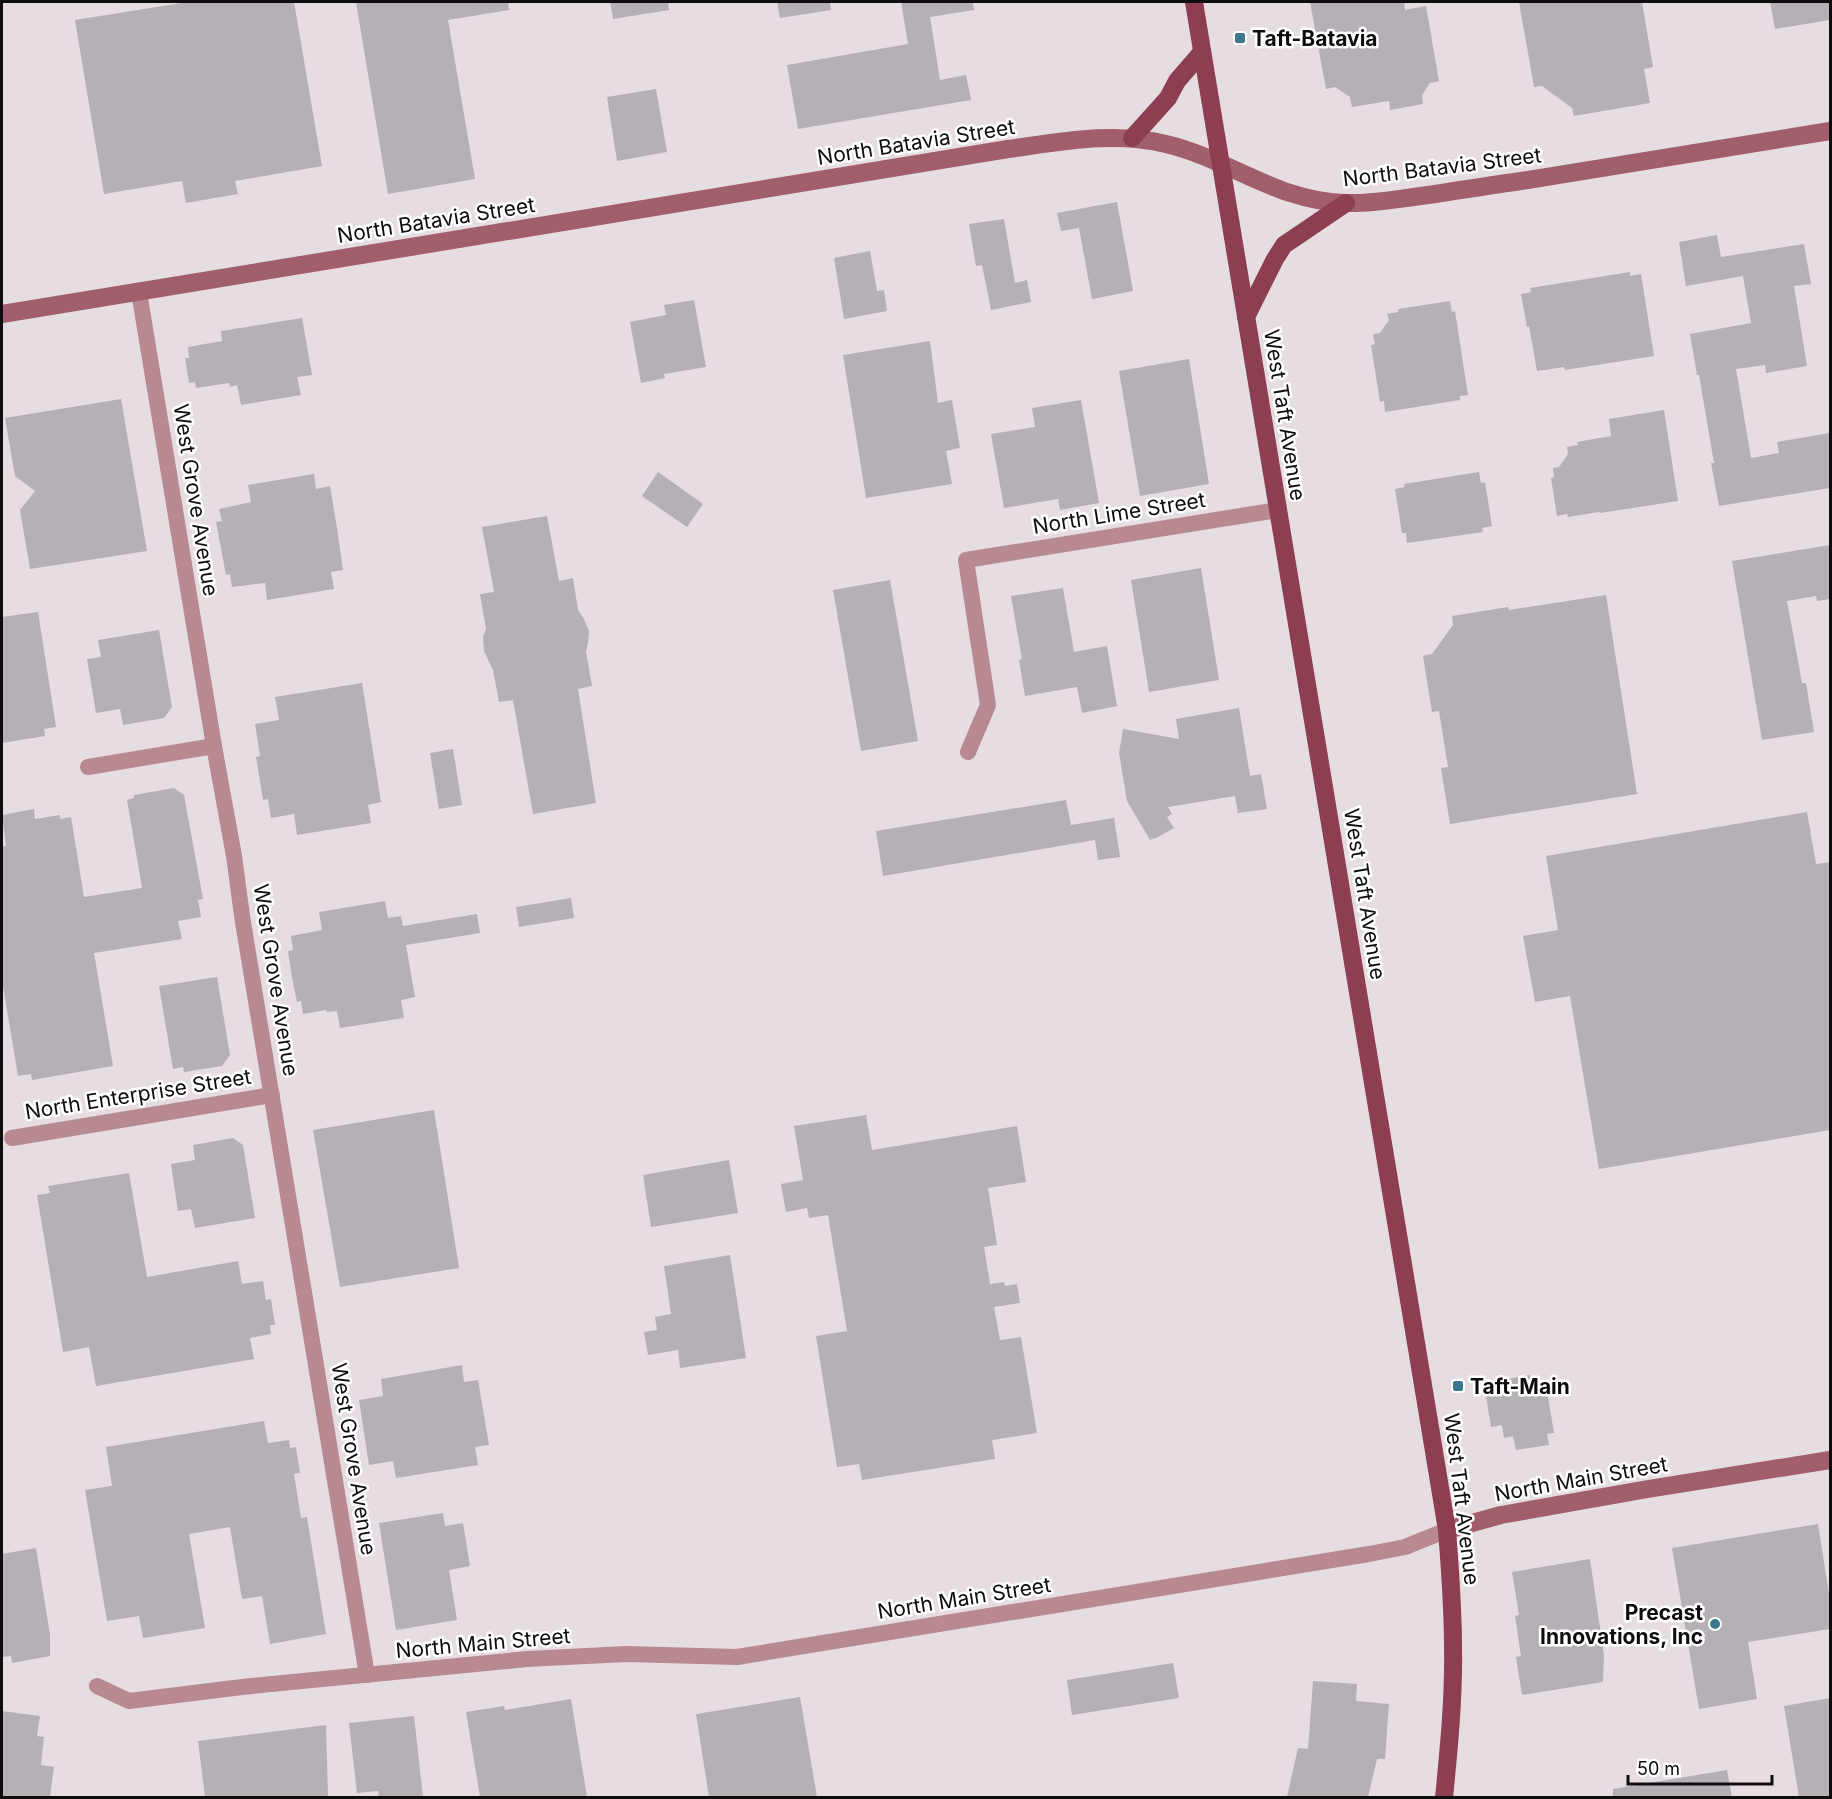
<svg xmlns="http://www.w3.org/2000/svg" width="1832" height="1799" font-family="Inter,sans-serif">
<rect width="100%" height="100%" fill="#e6dde2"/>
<g fill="#b5afb6">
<polygon points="188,2 294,2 322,166 235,181 238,194 186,203 182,181 104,194 75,20"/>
<polygon points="356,2 508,2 509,10 448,20 475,179 388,194"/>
<polygon points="610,2 668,2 669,10 613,19"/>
<polygon points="777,2 830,2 831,10 780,18"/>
<polygon points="901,2 973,2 974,10 930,17 940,80 966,75 971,100 798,129 787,65 908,44"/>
<polygon points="1310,2 1404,2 1405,10 1426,6 1439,81 1430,83 1422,95 1423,104 1390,110 1389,101 1352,107 1350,97 1335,87 1326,89"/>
<polygon points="1519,2 1642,2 1653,67 1644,69 1650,103 1574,116 1572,108 1542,86 1534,87"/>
<polygon points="1770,2 1830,2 1830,20 1775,29"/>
<polygon points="656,89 667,152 617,161 607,97"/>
<polygon points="1117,202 1133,291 1092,299 1079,228 1061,231 1057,213"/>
<polygon points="1004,219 1015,283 1027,280 1031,302 991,310 982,265 976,266 969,224"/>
<polygon points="1717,235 1721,257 1804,244 1811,284 1794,286 1807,366 1766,373 1765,365 1736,369 1751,458 1779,453 1777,442 1830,433 1830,488 1719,506 1711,463 1714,463 1699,375 1697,375 1690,334 1751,323 1743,276 1686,286 1679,242"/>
<polygon points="870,251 877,291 884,290 887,311 844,319 834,258"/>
<polygon points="1630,272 1630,276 1641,274 1654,356 1565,370 1564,367 1537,371 1529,326 1527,327 1521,294 1531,292 1530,288"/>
<polygon points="694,300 706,367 664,374 665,378 641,383 630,322 666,315 664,305"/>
<polygon points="1450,301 1452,312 1455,311 1468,395 1460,396 1460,400 1385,412 1384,401 1380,402 1371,345 1375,344 1373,334 1380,333 1389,320 1387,314 1398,312 1398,309"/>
<polygon points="302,318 312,375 297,377 301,395 241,405 237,385 230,387 229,383 196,388 195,382 189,383 185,358 189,358 188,347 222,341 221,331"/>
<polygon points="930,341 938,403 952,400 960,448 946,451 952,484 866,498 843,355"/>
<polygon points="1189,359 1209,484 1140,496 1119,371"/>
<polygon points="121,399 147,551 30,569 20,510 35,491 15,476 5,418"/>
<polygon points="1081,400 1099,503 1060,510 1058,499 1004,508 991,434 1035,427 1032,408"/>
<polygon points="1664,410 1678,501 1600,513 1599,512 1568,517 1567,514 1557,516 1551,478 1554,477 1553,468 1559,467 1568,454 1567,447 1578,445 1577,442 1611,436 1609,419"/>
<polygon points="658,472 703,504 687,527 642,496"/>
<polygon points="1479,472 1481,483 1485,482 1492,526 1482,528 1483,532 1407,543 1406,533 1402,533 1395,489 1405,487 1404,484"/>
<polygon points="314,474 316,489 330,486 337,528 343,570 331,572 334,589 267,600 265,583 232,587 230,574 226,575 216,522 222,521 219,509 251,502 248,485"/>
<polygon points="547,516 559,581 573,578 578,610 584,619 589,631 588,643 586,652 592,686 578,689 596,803 533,814 513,700 499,702 493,670 484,651 483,637 486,629 480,594 494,592 482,527"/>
<polygon points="1830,545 1830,599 1817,601 1816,596 1787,601 1802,683 1806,683 1814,732 1762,740 1732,561"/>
<polygon points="1201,568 1219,680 1149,692 1131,580"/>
<polygon points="890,580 918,741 861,751 833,590"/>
<polygon points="1063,588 1074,652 1107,646 1117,706 1082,713 1077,687 1025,696 1019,660 1022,659 1011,596"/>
<polygon points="1606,595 1637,794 1450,824 1441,768 1448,767 1439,711 1432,712 1423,656 1432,654 1453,625 1452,616 1508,607 1509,610"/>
<polygon points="38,612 56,727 44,729 45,736 2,743 2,617"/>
<polygon points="159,630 172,707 164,718 123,725 120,709 96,713 87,659 101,657 98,640"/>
<polygon points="362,683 381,802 368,805 371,823 297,835 294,814 271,818 268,799 263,800 256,757 260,756 255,724 279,720 275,697"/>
<polygon points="1239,708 1250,776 1261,774 1267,809 1238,813 1235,796 1168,807 1172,814 1167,817 1174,828 1156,838 1150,840 1127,801 1119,753 1123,729 1179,739 1176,719"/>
<polygon points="453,749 462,805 439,809 430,753"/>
<polygon points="174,788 184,795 203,899 198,900 201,917 178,921 182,939 94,953 113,1066 32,1080 31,1074 18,1076 2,980 2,846 6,846 2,815 34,809 35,819 60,815 60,819 71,817 84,897 142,888 127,800 134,798 134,795"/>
<polygon points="1066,800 1071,825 1114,818 1120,857 1098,860 1095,840 883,876 876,831"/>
<polygon points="1807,812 1816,864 1830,862 1830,1130 1599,1169 1570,996 1535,1002 1523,936 1558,930 1546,856"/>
<polygon points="571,898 574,918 519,927 516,907"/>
<polygon points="385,901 388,918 401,916 403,926 477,914 480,933 406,945 415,997 401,1000 404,1018 340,1028 337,1011 327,1012 326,1010 303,1014 301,1001 297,1002 292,977 288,951 293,950 291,936 322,930 319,912"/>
<polygon points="217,977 230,1055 222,1066 184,1072 183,1067 173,1069 159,986"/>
<polygon points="434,1110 459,1268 340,1287 313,1130"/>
<polygon points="866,1115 872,1150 1017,1126 1026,1182 988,1188 997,1245 984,1247 990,1284 1004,1282 1005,1286 1017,1284 1020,1303 994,1307 1000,1340 1021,1337 1037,1433 992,1440 995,1459 862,1480 859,1464 837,1467 816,1336 847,1331 828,1215 809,1218 807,1208 786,1212 781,1184 803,1180 794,1126"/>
<polygon points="233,1138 243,1145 255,1218 195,1228 191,1209 178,1211 171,1164 195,1160 193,1145"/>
<polygon points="729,1160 738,1213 651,1227 643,1175"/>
<polygon points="129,1173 147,1277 238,1261 242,1284 263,1281 266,1300 271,1299 275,1325 270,1325 271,1334 250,1338 254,1359 96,1386 89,1347 63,1352 37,1195 50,1193 48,1186"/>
<polygon points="730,1255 746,1358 680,1368 678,1350 648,1355 644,1332 657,1330 655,1317 671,1314 664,1266"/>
<polygon points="462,1365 464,1382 478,1380 489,1445 475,1447 478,1465 396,1478 393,1461 369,1465 359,1400 383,1396 381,1379"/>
<polygon points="1530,1375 1532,1387 1546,1385 1554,1433 1547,1434 1549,1445 1516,1450 1513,1436 1504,1438 1502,1425 1491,1427 1486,1396 1494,1395 1491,1382"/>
<polygon points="264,1421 268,1443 289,1440 290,1448 296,1447 300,1473 294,1474 301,1518 307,1517 326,1634 270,1644 262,1596 242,1599 230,1527 189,1534 205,1628 143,1638 139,1616 107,1621 85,1490 112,1486 106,1447"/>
<polygon points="443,1513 445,1526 463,1523 470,1566 449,1570 457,1620 396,1630 379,1523"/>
<polygon points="1818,1524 1830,1600 1830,1629 1748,1642 1757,1699 1699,1709 1672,1548"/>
<polygon points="36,1548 50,1635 50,1656 12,1663 11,1656 2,1657 2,1554"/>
<polygon points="1590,1559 1604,1655 1603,1682 1522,1695 1516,1657 1521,1656 1515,1616 1519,1615 1512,1572"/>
<polygon points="1173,1663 1179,1698 1072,1715 1067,1680"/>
<polygon points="1313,1681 1357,1684 1356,1701 1389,1704 1385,1759 1377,1759 1368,1797 1287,1797 1298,1748 1308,1749"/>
<polygon points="800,1697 817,1797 709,1797 696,1714"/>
<polygon points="1830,1698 1830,1797 1799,1797 1784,1706"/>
<polygon points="571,1699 587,1797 480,1797 466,1712 504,1706 505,1710"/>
<polygon points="2,1711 40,1716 37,1736 44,1737 41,1765 54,1767 50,1797 2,1797"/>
<polygon points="414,1716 423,1797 379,1797 378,1791 357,1793 349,1723"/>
<polygon points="326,1725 328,1797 205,1797 198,1741"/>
<polygon points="1727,1770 1732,1797 1613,1797 1613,1789"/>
</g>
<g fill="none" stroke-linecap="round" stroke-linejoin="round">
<g stroke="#b88991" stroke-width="16">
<polyline points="139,292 214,746 234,856 242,916 367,1675"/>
<polyline points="968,752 988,705 966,560 1278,510"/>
<polyline points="88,767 214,746"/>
<polyline points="12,1138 272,1095"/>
<polyline points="97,1686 129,1701 242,1687 527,1659 626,1654 737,1657 1369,1554 1405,1547 1447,1530"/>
</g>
<g stroke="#a15e6b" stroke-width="18">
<path d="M 2,314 L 1008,149 C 1060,142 1114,131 1166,144 C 1229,159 1278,202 1346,203 C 1368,204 1391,200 1414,197 C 1450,192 1485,186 1521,181 C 1624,164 1727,147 1830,131"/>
<polyline points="1447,1530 1501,1515 1648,1489 1830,1460"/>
</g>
<g stroke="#8e3e51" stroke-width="18">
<path d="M 1194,2 L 1447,1530 C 1450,1569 1453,1607 1453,1646 C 1454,1696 1449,1747 1444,1798"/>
<polyline points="1132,138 1168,98 1177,81 1202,52"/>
<polyline points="1246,317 1275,259 1284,245 1346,203"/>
</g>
</g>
<g fill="#3a778e" stroke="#fff" stroke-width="2">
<rect x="1234" y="32" width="12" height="12" rx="3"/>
<rect x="1452" y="1380" width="12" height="12" rx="3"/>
<circle cx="1715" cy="1624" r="6"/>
</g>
<g text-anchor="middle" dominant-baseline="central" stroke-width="5" stroke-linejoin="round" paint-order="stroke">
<g font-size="21" font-weight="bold" fill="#0f0c0e" stroke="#fff" text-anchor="start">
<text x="1252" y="38">Taft-Batavia</text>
<text x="1470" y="1386">Taft-Main</text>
<text x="1703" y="1612" text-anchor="end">Precast<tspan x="1703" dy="24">Innovations, Inc</tspan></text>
</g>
<g font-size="21" fill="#0f0c0e" stroke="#fff">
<text transform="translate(916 142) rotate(-9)">North Batavia Street</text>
<text transform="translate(1442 167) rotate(-7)">North Batavia Street</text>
<text transform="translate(436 220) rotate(-9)">North Batavia Street</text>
<text transform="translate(1285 415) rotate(81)">West Taft Avenue</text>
<text transform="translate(196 500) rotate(81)">West Grove Avenue</text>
<text transform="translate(1119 513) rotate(-9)">North Lime Street</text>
<text transform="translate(1365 894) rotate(81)">West Taft Avenue</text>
<text transform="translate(276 980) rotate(81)">West Grove Avenue</text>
<text transform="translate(138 1094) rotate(-9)">North Enterprise Street</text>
<text transform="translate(354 1459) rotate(81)">West Grove Avenue</text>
<text transform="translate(1581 1479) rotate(-10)">North Main Street</text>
<text transform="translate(1462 1499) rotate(83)">West Taft Avenue</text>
<text transform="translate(964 1598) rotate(-9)">North Main Street</text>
<text transform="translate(483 1643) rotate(-5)">North Main Street</text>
</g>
</g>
<rect width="1832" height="1799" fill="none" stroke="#0f0c0e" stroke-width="6"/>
<path d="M1628 1775v9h144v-9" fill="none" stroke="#0f0c0e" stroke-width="3"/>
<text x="1637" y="1775" font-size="18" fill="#0f0c0e" stroke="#ffffff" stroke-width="4.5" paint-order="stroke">50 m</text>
</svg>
